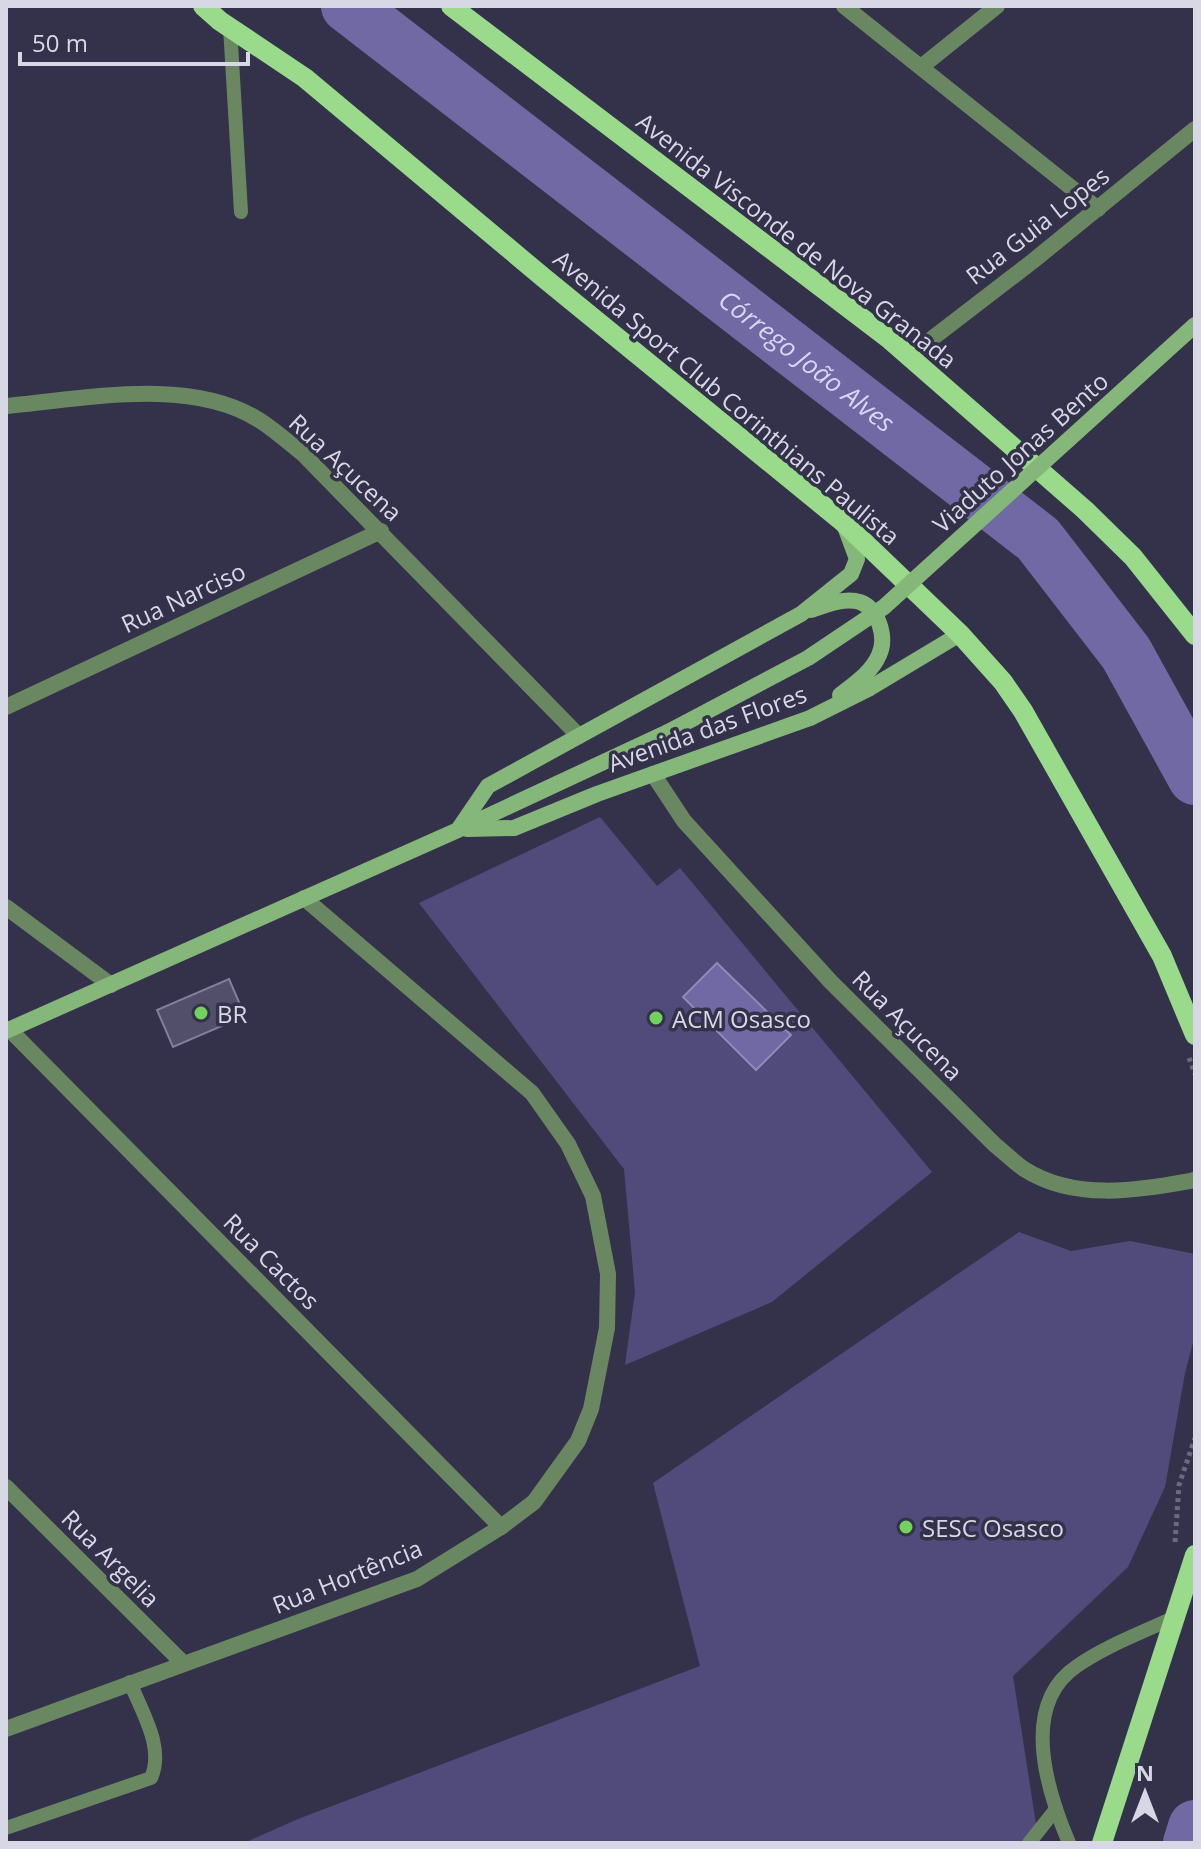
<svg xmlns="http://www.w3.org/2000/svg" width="1201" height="1849" font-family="'Open Sans',sans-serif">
<rect width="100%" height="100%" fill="#34314a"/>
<g fill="#514b7b">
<polygon points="600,817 657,886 680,868 932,1172 772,1302 625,1365 635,1292 624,1169 419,903"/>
<polygon points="1019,1232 1071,1251 1130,1241 1195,1254 1195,1335 1185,1373 1165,1487 1128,1567 1013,1676 1039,1843 244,1843 298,1819 700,1666 653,1483"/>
</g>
<polygon fill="#7069a3" stroke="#8f8ab7" stroke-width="2" points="717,963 791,1035 756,1070 683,997"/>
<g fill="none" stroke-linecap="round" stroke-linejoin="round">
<g stroke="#7069a3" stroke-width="54">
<path id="s1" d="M 348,6 L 1038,539 L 1126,653 L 1195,778"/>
<polyline points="1190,1843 1195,1827"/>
</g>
</g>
<polygon fill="#514f69" stroke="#817f9c" stroke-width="2" points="229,979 245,1016 173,1047 157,1010"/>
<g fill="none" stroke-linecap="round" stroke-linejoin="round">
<g stroke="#6c6a7f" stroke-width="5" stroke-dasharray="4 4" stroke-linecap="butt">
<polyline points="1189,1058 1195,1074"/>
<polyline points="1175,1542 1179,1485 1195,1438"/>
</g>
<g stroke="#698862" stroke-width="14">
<polyline points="230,27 241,212"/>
<path d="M 6,1828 L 151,1778 C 165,1747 141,1711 130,1682"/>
<polyline points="1029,1843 1056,1809"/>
<path d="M 1069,1843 C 1047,1791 1019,1705 1077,1666 C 1107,1645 1144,1632 1177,1616"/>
</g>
<g stroke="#698862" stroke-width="16">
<polyline points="844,6 1098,209"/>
<polyline points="921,67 997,6"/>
<polyline points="908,357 1033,261 1195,129"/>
<path d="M 6,406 C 84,399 190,376 259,420 C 275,430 289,443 303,454 L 579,736"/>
<polyline points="6,707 381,531"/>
<path d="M 653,774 L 684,821 L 831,982 L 995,1145 C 1005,1153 1014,1162 1024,1169 C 1076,1202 1138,1190 1195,1180"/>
<polyline points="6,907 111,985"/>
<polyline points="9,1029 501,1527"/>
<polyline points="6,1487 183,1663"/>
<polyline points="6,1729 417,1579 501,1527 534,1502 578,1441 591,1409 607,1328 608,1274 593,1196 568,1144 532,1093 304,898"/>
</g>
<g stroke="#84b779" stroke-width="16">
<path d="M 811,610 C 825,605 845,597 860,602 C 879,609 887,638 879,655 C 872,672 854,684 840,695"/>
<polyline points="460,827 488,786 801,614 851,574 857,559 844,524"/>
<polyline points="467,829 514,828 597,794 810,718 870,688 960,634"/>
<polyline points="6,1031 458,830 668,732"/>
</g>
<g stroke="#99db8b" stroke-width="20">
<polyline points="203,6 220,21 305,78 544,278 843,522 960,634 1003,682 1023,711 1162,956 1195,1035"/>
<polyline points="451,6 888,338 1085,510 1133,557 1195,635"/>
<polyline points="1102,1843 1195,1555"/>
</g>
<polyline stroke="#84b779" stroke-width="16" points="668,732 808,658 884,607 1195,325"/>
</g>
<g fill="#72d25d" stroke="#34314a" stroke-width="3">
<circle cx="201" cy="1013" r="8"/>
<circle cx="656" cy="1018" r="8"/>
<circle cx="906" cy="1527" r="8"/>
</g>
<g text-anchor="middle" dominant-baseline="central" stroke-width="7" stroke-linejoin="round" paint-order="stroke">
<g font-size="24" fill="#d8d7e6" stroke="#34314a">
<text transform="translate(1037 225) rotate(-38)">Rua Guia Lopes</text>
<text transform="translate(797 240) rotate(38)">Avenida Visconde de Nova Granada</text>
<text transform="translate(727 397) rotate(40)">Avenida Sport Club Corinthians Paulista</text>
<text transform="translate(1020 452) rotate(-42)">Viaduto Jonas Bento</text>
<text transform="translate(346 467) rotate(43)">Rua Açucena</text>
<text transform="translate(183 597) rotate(-25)">Rua Narciso</text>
<text transform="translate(707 728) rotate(-20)">Avenida das Flores</text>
<text transform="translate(908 1025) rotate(45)">Rua Açucena</text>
<text transform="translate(272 1261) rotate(45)">Rua Cactos</text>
<text transform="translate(111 1558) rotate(45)">Rua Argelia</text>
<text transform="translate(347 1576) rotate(-22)">Rua Hortência</text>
</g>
<g font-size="24" fill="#d8d7e6" stroke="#34314a" text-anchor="start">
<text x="217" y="1013">BR</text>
<text x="672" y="1018">ACM Osasco</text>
<text x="922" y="1527">SESC Osasco</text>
</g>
<g font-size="26" font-style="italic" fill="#d7d5f8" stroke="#34314a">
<text stroke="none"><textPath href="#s1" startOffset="580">Córrego João Alves</textPath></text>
</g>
</g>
<rect width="1201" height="1849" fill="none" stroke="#d8d7e6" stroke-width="16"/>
<g transform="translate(1145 1793)" stroke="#34314a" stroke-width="6" paint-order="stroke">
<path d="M0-6L14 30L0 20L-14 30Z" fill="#d8d7e6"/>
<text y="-12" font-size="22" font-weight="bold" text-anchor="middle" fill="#d8d7e6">N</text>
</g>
<path d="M20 52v12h228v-12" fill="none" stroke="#d8d7e6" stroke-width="4"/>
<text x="32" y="52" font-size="24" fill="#d8d7e6" stroke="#34314a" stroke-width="6" paint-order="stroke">50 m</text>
</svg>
